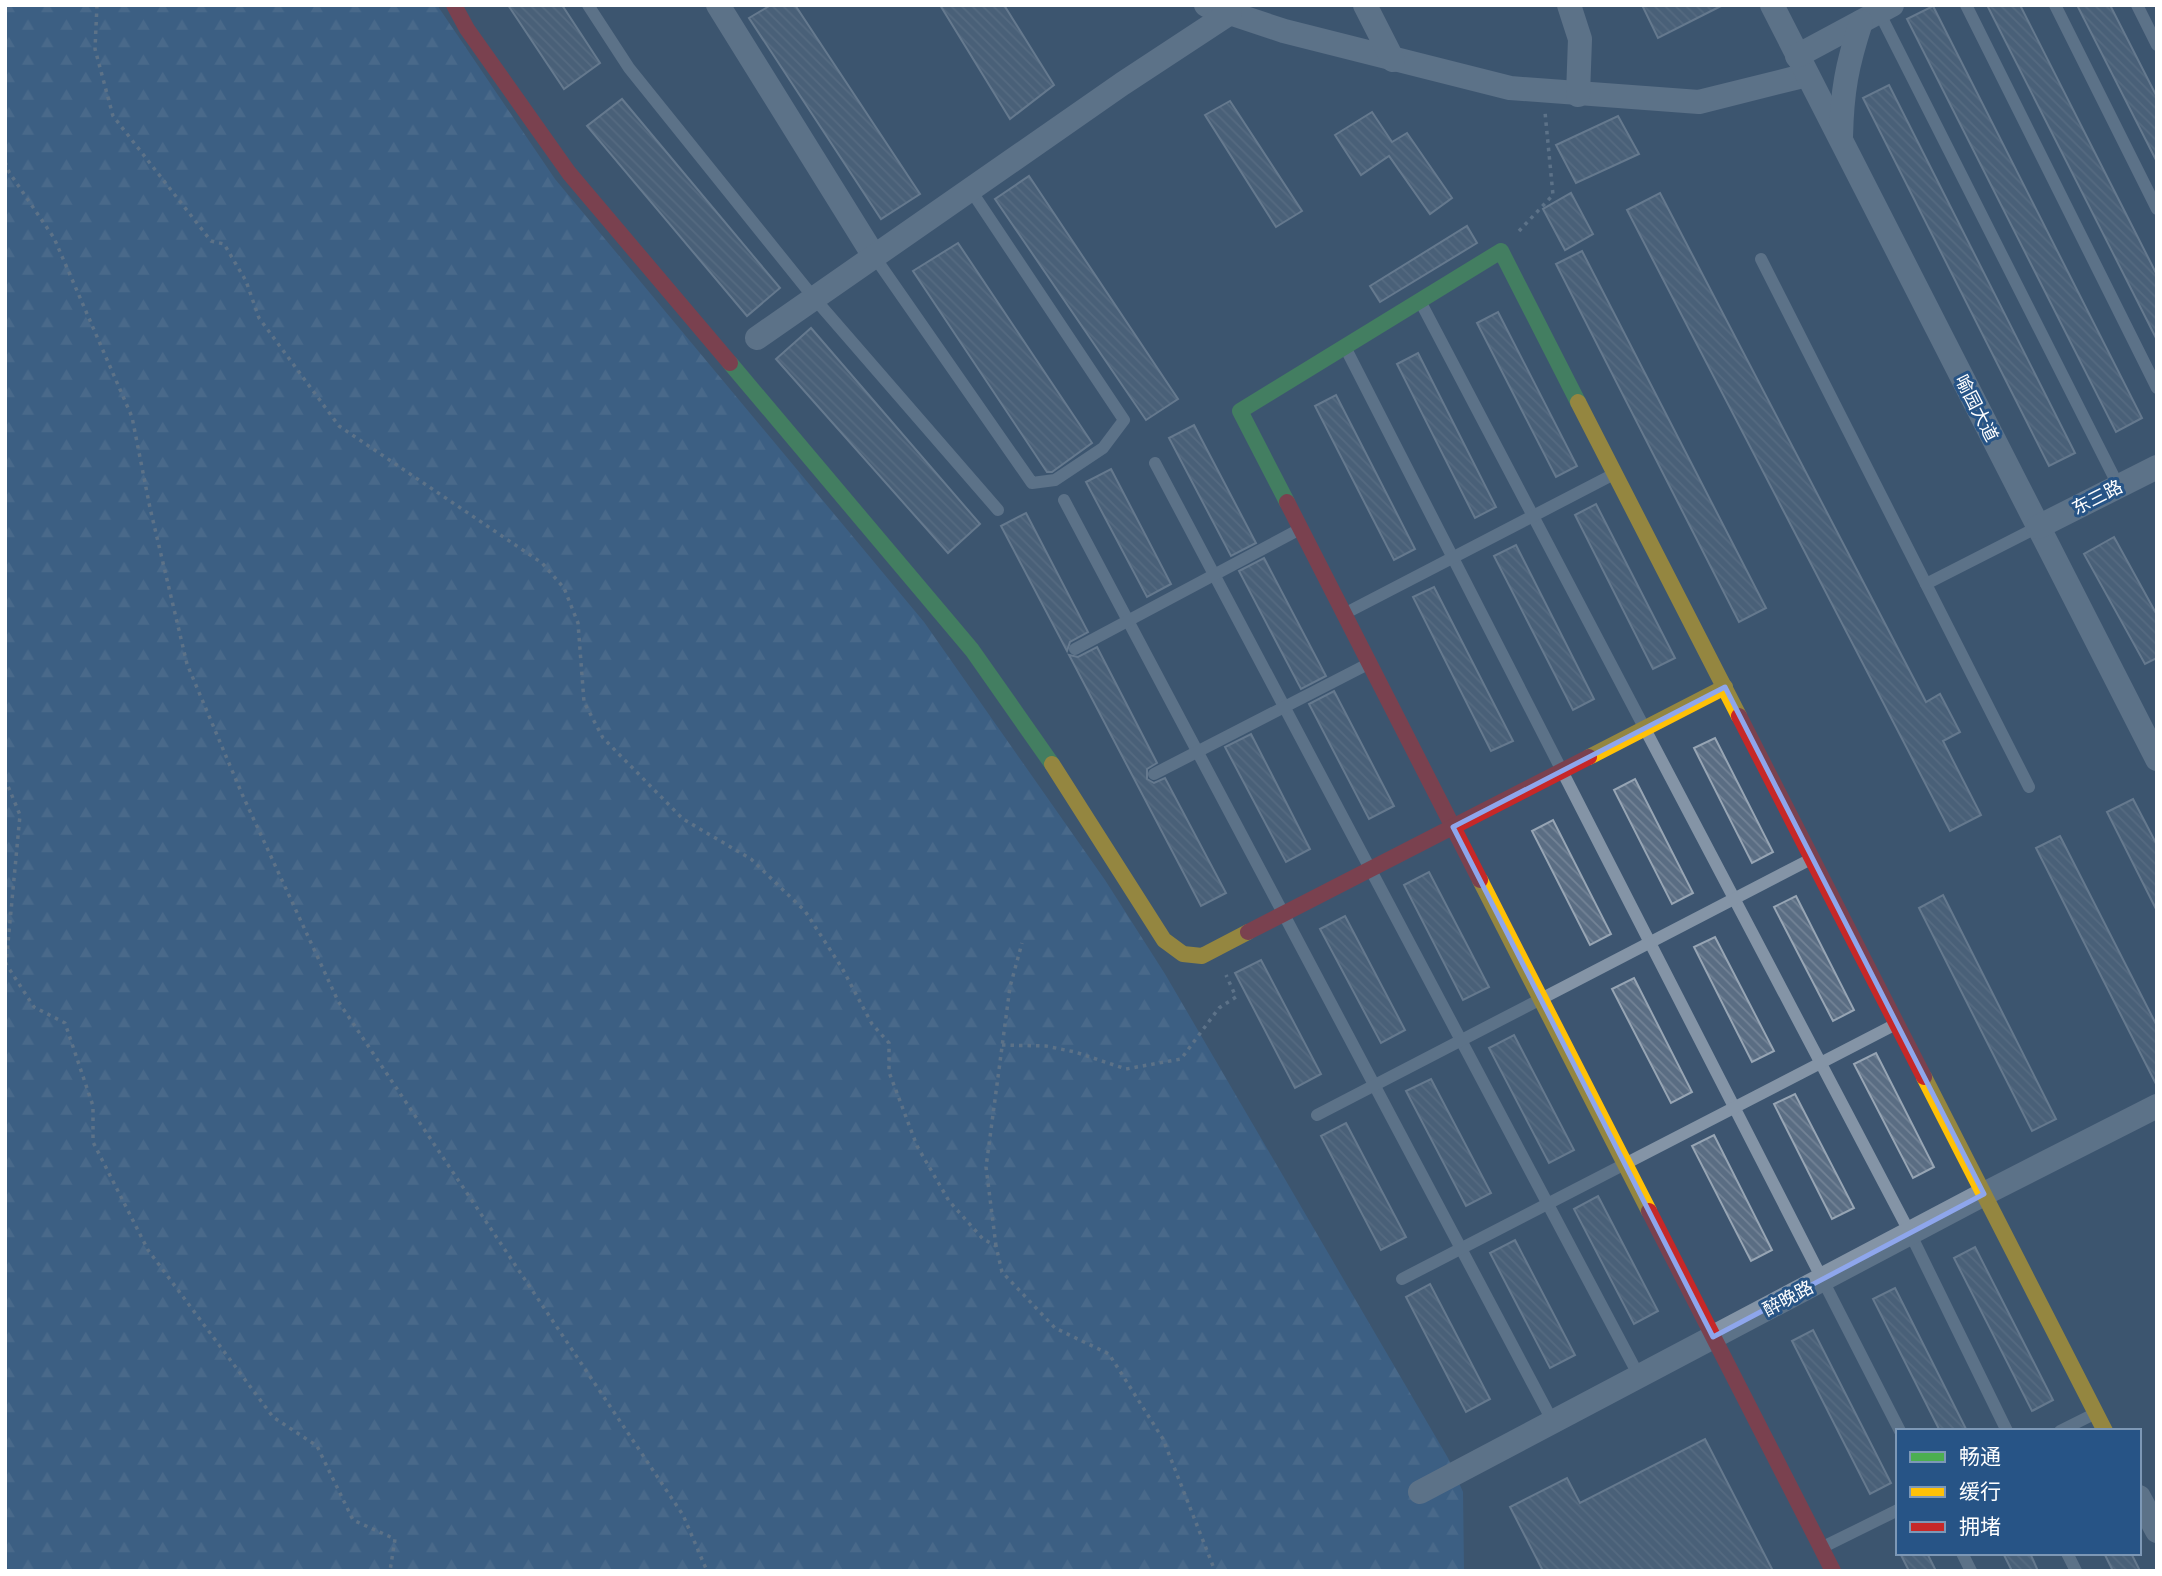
<svg xmlns="http://www.w3.org/2000/svg" width="2162" height="1576" font-family="Mulish,'Noto Sans SC',sans-serif">
<defs>
<pattern id="forest-firs" width="22" height="20" patternUnits="userSpaceOnUse" patternTransform="scale(1.75)"><rect width="22" height="20" fill="#3c6b9c"/><path d="M5 1l3.5 6h-7zM16 11l3.5 6h-7z" fill="#5981ab"/></pattern>
<pattern id="building-back-hatch" width="6" height="6" patternUnits="userSpaceOnUse" patternTransform="scale(1.75)"><rect width="6" height="6" fill="#5a6d83"/><path d="M-1 5l2 2M0 0l6 6M5-1l2 2" fill="none" stroke="#738396"/></pattern>
</defs>
<rect width="100%" height="100%" fill="#3d5570"/>
<polygon fill="url(#forest-firs)" points="5,5 437,5 555,179 924,622 1105,880 1165,974 1448,1458 1463,1492 1464,1571 5,1571"/>
<g fill="url(#building-back-hatch)" stroke="#97a5b4" stroke-width="2">
<polygon points="508,5 562,5 600,63 564,89"/>
<polygon points="771,5 795,5 920,194 881,219 749,18"/>
<polygon points="940,5 1004,5 1054,85 1010,119"/>
<polygon points="1642,5 1723,5 1658,38"/>
<polygon points="1987,5 2020,5 2124,210 2157,275 2157,340"/>
<polygon points="2077,5 2110,5 2157,97 2157,162"/>
<polygon points="1933,6 2142,418 2116,432 1907,19"/>
<polygon points="1889,85 2075,453 2049,466 1863,98"/>
<polygon points="622,99 780,288 747,316 587,126"/>
<polygon points="1230,101 1302,211 1276,227 1205,115"/>
<polygon points="1372,112 1392,142 1407,133 1452,198 1430,214 1389,156 1361,175 1335,135"/>
<polygon points="1618,116 1639,154 1576,183 1556,145"/>
<polygon points="1029,176 1178,399 1146,420 995,199"/>
<polygon points="1571,193 1593,234 1565,250 1543,209"/>
<polygon points="1660,193 1926,702 1940,694 1960,732 1943,741 1981,815 1950,831 1627,210"/>
<polygon points="1467,226 1477,243 1380,302 1370,286"/>
<polygon points="958,243 1092,443 1052,472 1047,472 913,271"/>
<polygon points="1582,251 1766,608 1739,622 1556,264"/>
<polygon points="1498,312 1577,466 1556,477 1477,323"/>
<polygon points="811,328 980,524 948,553 776,359"/>
<polygon points="1418,353 1496,507 1475,518 1397,364"/>
<polygon points="1336,395 1415,549 1394,560 1315,406"/>
<polygon points="1194,425 1256,543 1231,556 1169,438"/>
<polygon points="1111,469 1171,584 1147,597 1086,482"/>
<polygon points="1596,504 1675,658 1653,669 1575,515"/>
<polygon points="1026,513 1088,632 1070,642 1067,651 1001,526"/>
<polygon points="2114,537 2157,615 2157,658 2145,664 2084,554"/>
<polygon points="1516,545 1594,699 1573,710 1494,556"/>
<polygon points="1264,558 1326,676 1301,689 1239,571"/>
<polygon points="1434,587 1513,741 1491,751 1413,597"/>
<polygon points="1097,647 1157,763 1147,769 1147,779 1154,783 1165,778 1226,893 1201,906 1069,655 1078,657"/>
<polygon points="1334,691 1394,806 1369,819 1309,704"/>
<polygon points="1251,734 1310,849 1286,862 1225,747"/>
<polygon points="1715,738 1773,852 1752,863 1694,748"/>
<polygon points="1635,779 1693,893 1672,904 1614,790"/>
<polygon points="2133,799 2157,845 2157,911 2107,812"/>
<polygon points="1553,820 1611,934 1590,945 1532,831"/>
<polygon points="2060,836 2157,1026 2157,1086 2036,848"/>
<polygon points="1429,872 1489,987 1463,1000 1404,885"/>
<polygon points="1943,895 2056,1119 2032,1131 1919,908"/>
<polygon points="1796,896 1854,1010 1833,1021 1774,907"/>
<polygon points="1345,916 1405,1030 1381,1043 1320,929"/>
<polygon points="1715,937 1774,1051 1752,1062 1694,947"/>
<polygon points="1261,960 1321,1074 1295,1088 1235,973"/>
<polygon points="1634,978 1692,1092 1671,1103 1612,989"/>
<polygon points="1514,1035 1574,1150 1549,1163 1489,1048"/>
<polygon points="1876,1053 1934,1167 1913,1178 1854,1064"/>
<polygon points="1431,1079 1491,1193 1466,1206 1406,1091"/>
<polygon points="1795,1094 1854,1208 1832,1219 1774,1104"/>
<polygon points="1346,1123 1406,1237 1381,1250 1321,1136"/>
<polygon points="1714,1135 1772,1250 1751,1261 1692,1146"/>
<polygon points="1598,1196 1658,1311 1634,1324 1574,1209"/>
<polygon points="1515,1240 1575,1355 1550,1368 1490,1253"/>
<polygon points="1975,1247 2053,1400 2032,1411 1954,1258"/>
<polygon points="1430,1284 1490,1399 1466,1412 1406,1297"/>
<polygon points="1895,1288 1967,1431 1940,1431 1873,1299"/>
<polygon points="1813,1330 1891,1483 1870,1494 1792,1341"/>
<polygon points="1705,1439 1773,1571 1543,1571 1510,1507 1567,1478 1580,1503"/>
<polygon points="1900,1553 1927,1553 1936,1571 1909,1571"/>
<polygon points="2003,1553 2030,1553 2038,1571 2012,1571"/>
<polygon points="2104,1553 2131,1553 2140,1571 2113,1571"/>
</g>
<g fill="none" stroke-linecap="round" stroke-linejoin="round">
<g stroke="#8494a6" stroke-width="3.5" stroke-dasharray="3.5 5" stroke-linecap="butt">
<polyline points="97,5 95,49 113,116 211,241 224,244 246,281 259,318 339,426 542,563 564,588 578,623 584,702 603,738 683,819 751,859 805,911 842,968 872,1024 889,1043 889,1072 917,1146 949,1201 983,1239 996,1246 1002,1272 1055,1328 1109,1354 1163,1439 1215,1571"/>
<polyline points="5,162 9,172 54,238 132,417 150,508 187,664 242,794 338,1001 683,1515 707,1571"/>
<polyline points="1519,231 1553,195 1545,112"/>
<polyline points="5,779 20,815 6,964 34,1007 65,1023 93,1106 93,1142 148,1250 273,1417 317,1446 353,1520 395,1539 390,1571"/>
<polyline points="1002,1045 1046,1046 1075,1052 1126,1069 1181,1059 1219,1008 1236,997 1226,975"/>
<polyline points="996,1246 986,1167 1010,987 1022,943"/>
</g>
<g stroke="#8494a6" stroke-width="12">
<polyline points="588,5 629,68 814,298 998,510"/>
<polyline points="1966,5 2157,388"/>
<polyline points="2055,5 2157,209"/>
<polyline points="2137,5 2157,45"/>
<polyline points="1879,12 2119,487"/>
<polyline points="874,256 1032,483 1055,480 1103,448 1124,420 970,189"/>
<polyline points="1761,259 2029,787"/>
<polyline points="1420,301 1910,1233 2007,1431"/>
<polyline points="1345,347 1900,1431"/>
<polyline points="1155,463 1639,1376"/>
<polyline points="1064,500 1553,1422"/>
<polyline points="1926,584 2038,527"/>
<polyline points="1344,614 1614,474"/>
<polyline points="1075,649 1300,529"/>
<polyline points="1154,774 1368,664"/>
<polyline points="1317,1115 1811,859"/>
<polyline points="1402,1279 1896,1024"/>
<polyline points="2060,1431 2096,1413"/>
<polyline points="1823,1547 1898,1510"/>
<polyline points="1962,1553 1971,1571"/>
<polyline points="2067,1553 2076,1571"/>
</g>
<g stroke="#8494a6" stroke-width="24">
<polyline points="718,5 874,256"/>
<polyline points="1206,5 1284,31 1510,88 1699,102 1807,75"/>
<polyline points="1365,5 1393,60"/>
<polyline points="1569,5 1580,39 1578,95"/>
<polyline points="1772,5 2157,759"/>
<polyline points="1797,56 1892,5"/>
<path d="M 1841,137 C 1842,91 1847,65 1861,22"/>
<polyline points="757,338 1122,84 1230,13"/>
<polyline points="2038,527 2157,467"/>
<polyline points="1420,1492 1984,1194 2157,1106"/>
<polyline points="2139,1497 2157,1531"/>
</g>
<g stroke="#4caf50" stroke-width="16">
<polyline points="730,363 972,650 1052,764"/>
<polyline points="1287,502 1240,411 1501,251 1578,402"/>
</g>
<g stroke="#ffc107" stroke-width="16">
<polyline points="1578,402 1739,716"/>
<polyline points="1589,757 1725,687"/>
<polyline points="1052,764 1164,940 1183,954 1202,956 1248,932"/>
<polyline points="1480,880 1649,1211"/>
<polyline points="1924,1077 2105,1431"/>
</g>
<g stroke="#c62828" stroke-width="16">
<polyline points="454,5 467,29 569,173 730,363"/>
<polyline points="1287,502 1480,880"/>
<polyline points="1739,716 1924,1077"/>
<polyline points="1248,932 1589,757"/>
<polyline points="1649,1211 1833,1571"/>
</g>
</g>
<path d="M0 0H2162V1576H0ZM 1725,687 L 1984,1194 L 1713,1337 L 1453,827 Z" fill="#3d5570" fill-opacity=".55" fill-rule="evenodd"/>
<path fill="none" stroke="#8ea6ec" stroke-width="5" stroke-linejoin="round" d="M 1725,687 L 1984,1194 L 1713,1337 L 1453,827 Z"/>
<g text-anchor="middle" dominant-baseline="central" stroke-width="6" stroke-linejoin="round" paint-order="stroke">
<g font-size="18" fill="#fff" stroke="#275486">
<text transform="translate(1977 408) rotate(63)">喻园大道</text>
<text transform="translate(2097 497) rotate(-27)">东三路</text>
<text transform="translate(1788 1298) rotate(-28)">醉晚路</text>
</g>
</g>
<rect width="2162" height="1576" fill="none" stroke="#ffffff" stroke-width="14"/>
<rect x="1896" y="1429" width="245" height="126" fill="#275486" stroke="#7d98b6" stroke-width="2"/>
<rect x="1910" y="1452" width="35" height="10" fill="#4caf50" stroke="#7d98b6" stroke-width="2"/>
<text x="1959" y="1464" font-size="21" fill="#ffffff">畅通</text>
<rect x="1910" y="1487" width="35" height="10" fill="#ffc107" stroke="#7d98b6" stroke-width="2"/>
<text x="1959" y="1499" font-size="21" fill="#ffffff">缓行</text>
<rect x="1910" y="1522" width="35" height="10" fill="#c62828" stroke="#7d98b6" stroke-width="2"/>
<text x="1959" y="1534" font-size="21" fill="#ffffff">拥堵</text>
</svg>
